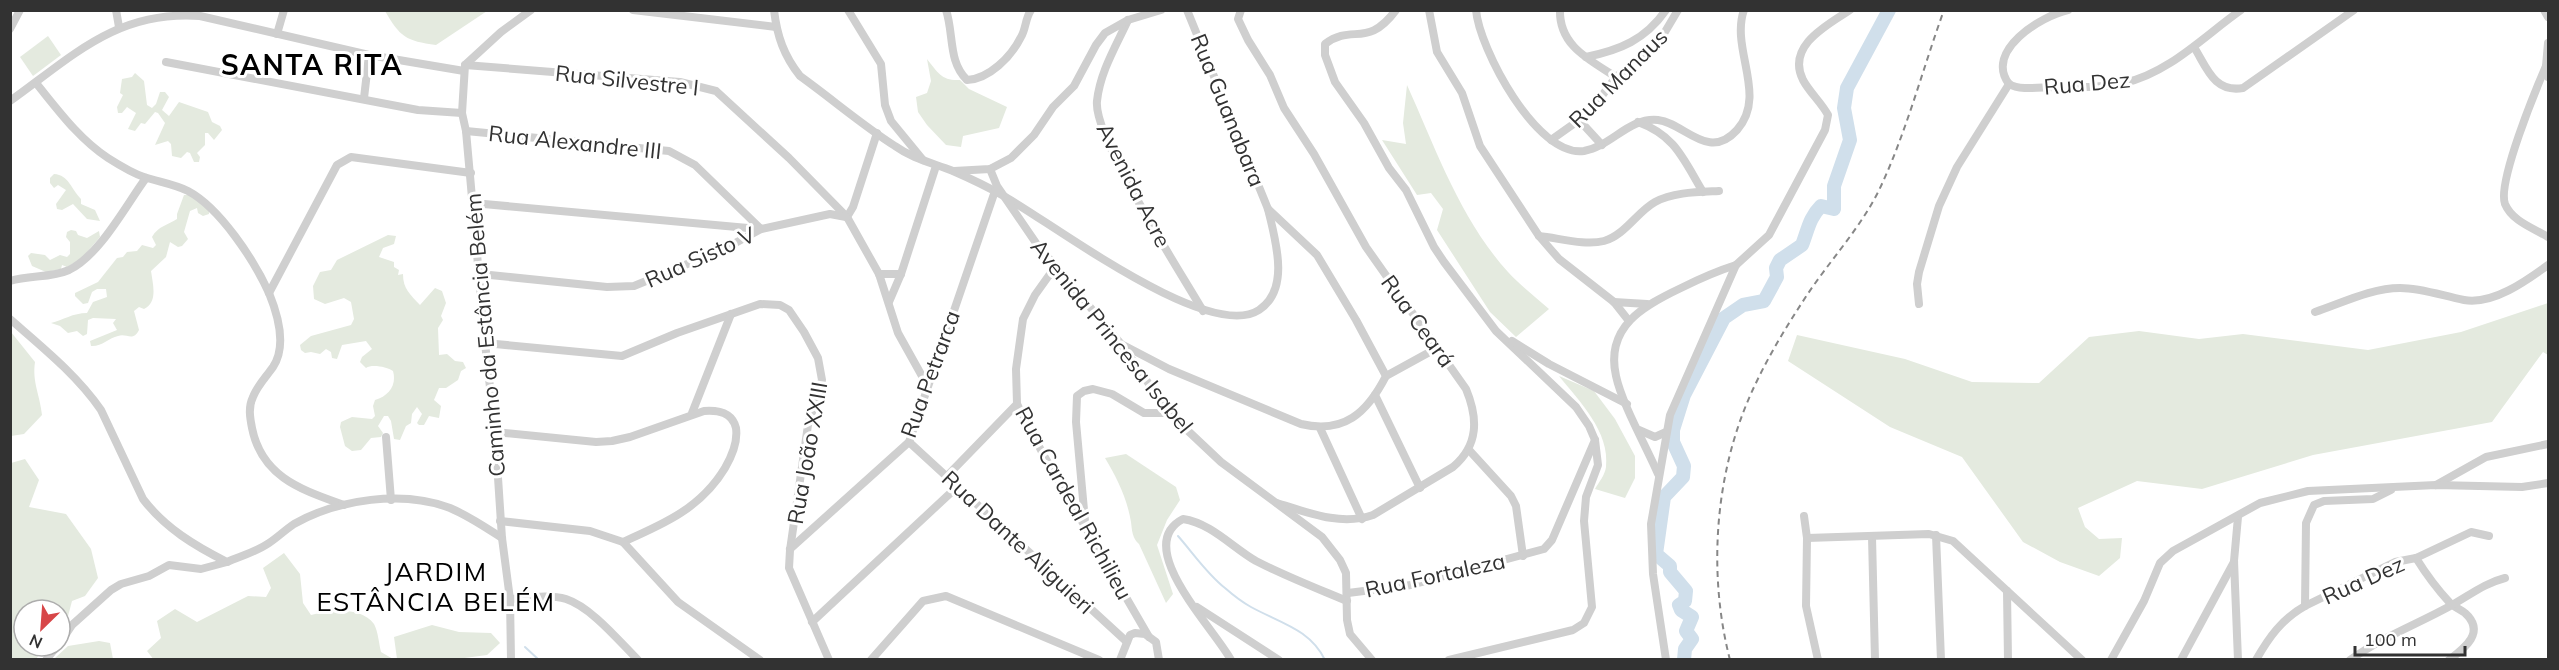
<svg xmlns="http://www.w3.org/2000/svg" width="2559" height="670" font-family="Mulish,sans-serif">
<rect width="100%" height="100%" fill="#fff"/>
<g fill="#e4eadf">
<path d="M 385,11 L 487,11 L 436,45 C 406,41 400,37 385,11 Z"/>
<polygon points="48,36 61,55 33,76 20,57"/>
<path d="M 927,59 C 938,73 942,81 960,80 L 969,89 L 1007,107 L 999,128 L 963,136 L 961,147 L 946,145 L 927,125 L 918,112 L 916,97 L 927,93 L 931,81 Z"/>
<polygon points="135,73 144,81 147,105 152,108 156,104 160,92 165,92 169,97 162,110 169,116 179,102 208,112 212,122 220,126 222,130 214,140 208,133 205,133 205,145 197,153 200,157 199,162 194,162 190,153 187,152 181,158 172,156 171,144 168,141 155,145 165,123 158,113 155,112 145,124 141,123 135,131 128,129 136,113 127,107 122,113 118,113 117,107 123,95 120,93 122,79 132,77"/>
<path d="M 1407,85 C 1436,149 1460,219 1508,272 C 1520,285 1535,297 1549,309 L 1516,337 L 1490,312 L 1437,230 L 1443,209 L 1431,193 L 1417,195 L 1382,140 L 1406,144 L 1403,123 Z"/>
<path d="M 54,174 C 69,175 71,189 81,199 L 81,204 L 95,210 L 100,221 L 87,219 L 73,204 L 62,210 L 57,209 L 56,204 L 66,190 L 58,185 L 54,188 L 50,183 L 50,178 Z"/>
<path d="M 184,195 L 190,195 L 209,210 L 209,214 L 203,216 L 198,213 L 197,208 L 190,211 L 184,232 L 188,239 L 182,246 L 178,247 L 170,242 L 166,257 L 151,271 C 153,285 158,302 144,309 L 139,307 L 134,311 L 139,330 C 133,342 127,333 118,336 C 109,338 101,347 91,346 L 90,341 L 117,330 L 113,323 L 116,319 L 93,318 L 88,320 L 87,334 L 83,336 L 77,331 L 68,333 L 60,326 L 51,323 C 63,320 73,313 87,313 L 93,302 L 107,297 L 106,289 L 97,289 L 92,292 L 88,303 L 83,304 L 75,296 L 75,293 L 98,282 L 117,258 L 123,257 L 127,252 L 137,251 L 142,245 L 153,248 L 156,245 L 152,237 C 158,226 168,225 177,219 L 177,214 Z"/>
<polygon points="71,230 76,231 78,235 87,238 99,231 100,237 81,259 67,267 62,265 61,269 46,272 32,266 28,256 31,253 45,255 50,260 60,255 67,257 70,254 70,242 66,237 67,232"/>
<path d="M 388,235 L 396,236 L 394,244 L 383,248 L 379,257 L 394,262 L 394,267 L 399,270 L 398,275 L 403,274 C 403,289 410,294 420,305 L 435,288 L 442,291 L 446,303 L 441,316 L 443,320 L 438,328 L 439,355 L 447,354 L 455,361 L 463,362 L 466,368 L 461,371 L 458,380 L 446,388 L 439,388 L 434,400 L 441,406 L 439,418 L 429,416 L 424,425 L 419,425 L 417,423 L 422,414 L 417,407 L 412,414 L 411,423 L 406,426 L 400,440 L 394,439 L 391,421 L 388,416 L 384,416 L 378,426 L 383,433 L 381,437 L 371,438 L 361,450 L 352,451 L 345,446 L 340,427 L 341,422 L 352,417 L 372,419 L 375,416 L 373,406 L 375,400 C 389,396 397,385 393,371 C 387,367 372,364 366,368 L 360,362 L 362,357 L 372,349 L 366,341 L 342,345 L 337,359 L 332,358 L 331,352 L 326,349 L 320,354 L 311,352 L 305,353 L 301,350 L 300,345 L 311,336 L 351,325 L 354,319 L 351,302 L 344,298 L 325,304 L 314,299 L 313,286 L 320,272 L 331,270 L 337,260 Z"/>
<polygon points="2548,303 2548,355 2543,352 2492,422 2313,455 2202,489 2137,481 2078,508 2085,527 2099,539 2122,538 2120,558 2099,576 2060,562 2023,542 1962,457 1890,427 1788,361 1797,335 1905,359 1972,382 2039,383 2089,337 2139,331 2199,339 2243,334 2368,350 2461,332"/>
<path d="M 11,332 L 35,362 C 32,382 40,395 42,415 L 24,434 L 11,436 Z"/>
<path d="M 1559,376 L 1594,391 L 1615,419 L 1635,456 L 1635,478 L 1625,498 L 1595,489 C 1599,482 1605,475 1606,467 C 1610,432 1580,402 1559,376 Z"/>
<path d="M 1126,454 L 1176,487 L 1180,500 L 1167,520 L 1157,545 L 1173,594 L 1166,603 L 1139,544 C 1132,538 1132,530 1131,522 C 1127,498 1117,478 1105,458 Z"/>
<polygon points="25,459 39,480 29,507 66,514 91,549 98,578 85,596 72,601 67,620 60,629 60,610 24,610 24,646 46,646 36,659 11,659 11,463"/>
<path d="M 284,553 L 300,574 L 303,603 L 311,615 C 329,610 361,606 374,624 C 378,631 379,644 381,652 L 393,659 L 154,660 L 147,651 L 161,638 L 157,621 L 175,609 L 197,622 L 248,596 L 266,597 L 271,588 L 263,568 Z"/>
<polygon points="432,625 459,632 491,633 500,643 487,655 457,659 397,659 394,637"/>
<polygon points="99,641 110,643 113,659 54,659 68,646"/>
</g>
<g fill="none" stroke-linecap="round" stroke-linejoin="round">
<g stroke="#d0dfeb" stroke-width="2">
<path d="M 1178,536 C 1193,553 1207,574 1225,588 C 1233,595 1242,602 1251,607 C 1280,623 1310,629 1325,660"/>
<polyline points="525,647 539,660"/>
</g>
<path stroke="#d0dfeb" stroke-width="14" d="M 1684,660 L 1685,649 L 1692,639 L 1686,631 L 1692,617 L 1681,610 L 1679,605 L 1685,601 L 1686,591 L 1670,572 L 1670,566 L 1656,554 L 1664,497 L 1683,477 L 1684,466 L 1673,442 L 1673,430 L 1684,395 L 1724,318 L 1743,305 L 1764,301 L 1777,277 L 1776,268 L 1780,260 L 1802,245 C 1808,230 1809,218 1821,206 L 1834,209 L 1834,186 L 1850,140 L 1844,108 L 1847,88 L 1889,10"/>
<g stroke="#cfcfcf" stroke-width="8">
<polyline points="116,10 119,27"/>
<polyline points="633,10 776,27"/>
<path d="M 774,10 C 777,36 784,56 800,76 C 832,99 862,125 895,146 C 913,159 933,163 953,171 C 969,178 986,186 1002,195 C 1051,222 1208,343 1259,310 C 1291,289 1275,239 1268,209 L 1187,10"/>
<polyline points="848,10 881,64 885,105 891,121 923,160"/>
<path d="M 946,10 C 954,34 948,62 967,80 C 989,79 1011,57 1021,37 C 1026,29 1025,19 1031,10"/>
<path d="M 1241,10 L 1238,19 L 1248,40 L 1270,75 L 1284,108 L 1314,154 L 1366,247 L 1466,389 C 1478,418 1479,445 1453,467 L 1373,515 C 1341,526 1309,513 1277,503"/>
<path d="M 1396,10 C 1367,49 1353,23 1325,44 L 1325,55 L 1335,82 L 1364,123 L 1389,168 L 1406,190 L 1434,247 L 1444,262 L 1496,331 L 1576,407 L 1589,426 L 1595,440 L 1598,465 L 1586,497 L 1584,521 L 1592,607 L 1584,623 L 1573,630 L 1449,660"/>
<polyline points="1429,10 1437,52 1462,93 1480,146 1539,236 1559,259 1614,302 1629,321"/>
<path d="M 1476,10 C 1479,48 1537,158 1584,151 C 1612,146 1629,117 1658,120 C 1685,123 1708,162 1737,130 C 1768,95 1730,49 1744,10"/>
<path d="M 1560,10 C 1559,46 1590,60 1616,77"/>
<polyline points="2544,10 2548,17"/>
<path d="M 1128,20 C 1116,46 1100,72 1097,101 C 1093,137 1181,273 1203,311"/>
<polyline points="10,29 20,10"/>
<polyline points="277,34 284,10"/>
<polyline points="2548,43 2546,66 2548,77"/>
<path d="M 2194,47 C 2207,68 2214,93 2243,88 L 2354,10"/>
<path d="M 1586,57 C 1620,50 1645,40 1666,10"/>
<polyline points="166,62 418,110 462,113"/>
<polyline points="465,65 680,82 716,91 789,158 847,217 879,274 898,333 927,385"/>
<path d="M 2546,66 C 2536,89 2497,183 2505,204 C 2512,221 2533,228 2548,237"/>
<path d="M 36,83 C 58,110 79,139 108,158 C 119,165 132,173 144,177 C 159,182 174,184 188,191 C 220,208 254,260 269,293 C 278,315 287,346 273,367 C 266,377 257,386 253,397 C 248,407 250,418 252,428 C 262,478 303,490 344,505"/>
<path d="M 2009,84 C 2020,91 2041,87 2054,87 C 2077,87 2101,88 2124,83 C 2169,73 2204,36 2241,10"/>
<path d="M 2009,84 C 1984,51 2041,16 2068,10"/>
<polyline points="364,98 369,55"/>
<path d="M 10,101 C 73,56 117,10 200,16 L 369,55 L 464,71"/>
<polyline points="1580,121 1602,145"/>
<path d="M 1638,122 C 1676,136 1683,159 1703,192"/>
<polyline points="466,131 669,151 695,165 761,229"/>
<polyline points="1551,140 1589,113 1616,77 1659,42 1678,10"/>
<polyline points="990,169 997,186 1036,243 1122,345 1169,413 1221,462 1322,537 1340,560 1346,573 1347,620 1350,634 1372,660"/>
<polyline points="954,171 990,169 1011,158 1034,135 1053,107 1074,86 1096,45 1105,33 1128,20 1161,10"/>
<polyline points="473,203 759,229"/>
<polyline points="847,217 853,207 877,133"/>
<path d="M 1539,236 C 1559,238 1585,246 1604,241 C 1625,235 1637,212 1655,202 C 1673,192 1699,192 1719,191"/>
<polyline points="1055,267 1035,295 1023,319 1016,369 1017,404 1043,454 1149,637"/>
<polyline points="480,274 607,287 634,286 726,248 761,229 830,214 846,217"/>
<polyline points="879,274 901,274"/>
<path d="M 10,281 C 30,275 51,278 69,270 C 100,255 126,205 146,178"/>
<polyline points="269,293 337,165 351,157 471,173"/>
<polyline points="889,302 901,274 936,166"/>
<polyline points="1614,302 1647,304"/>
<polyline points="1919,304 1917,284 1919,272 1939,206 1957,167 2009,84"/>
<path d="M 2315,312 C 2342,303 2372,288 2400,288 C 2422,288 2443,296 2464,300 C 2493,305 2526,281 2548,265"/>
<path d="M 10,319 C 42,347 77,375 101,410 L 143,499 C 165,528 195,546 227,562 C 241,556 256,552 269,543 C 278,537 285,530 294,524 C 338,499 403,490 450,508 C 469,516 485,527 502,538"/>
<polyline points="1512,341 1549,364 1627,404"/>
<polyline points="485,343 622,356 677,333 760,304 780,305 789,310 804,332 818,358 822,380 808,425 790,550 789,568 829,660"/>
<path d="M 1123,345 L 1169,369 L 1301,424 C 1344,434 1367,413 1386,376 L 1356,320 L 1317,255 L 1268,209"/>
<polyline points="1386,376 1437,348"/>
<polyline points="1375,395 1420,488"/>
<polyline points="692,413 731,314"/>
<polyline points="1320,428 1362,519"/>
<polyline points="1639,430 1655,437 1666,432"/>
<path d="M 495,432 L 596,442 L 612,441 L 630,437 L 704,411 C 718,410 732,412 736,428 C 738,442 732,456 725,468 C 701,508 664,524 623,542"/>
<polyline points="386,437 391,500"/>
<polyline points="909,442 1127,642"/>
<polyline points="1469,450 1511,496 1516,506 1523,556"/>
<path d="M 1658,474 C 1646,446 1622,404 1616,376 C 1605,327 1643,306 1681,288 C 1699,279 1717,271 1736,265"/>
<polyline points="947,476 1017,404"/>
<polyline points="2436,485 2486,457 2548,444"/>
<polyline points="1804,516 1807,538 1806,606 1818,660"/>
<polyline points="2238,517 2234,561 2238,660"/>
<polyline points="500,521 590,531 623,542 678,602 760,660"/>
<polyline points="1085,521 1076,422 1077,396 1084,391 1093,389 1112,394 1144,413 1169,413"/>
<polyline points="1936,535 1941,660"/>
<polyline points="1872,537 1875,660"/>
<polyline points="1807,538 1929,534 1953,541 2082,660"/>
<polyline points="790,549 909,442 995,191"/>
<path d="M 2416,558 C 2426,574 2437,589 2450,603 C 2454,607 2460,609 2465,613 C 2486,632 2465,648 2449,660"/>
<polyline points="2007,591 2008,660"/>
<polyline points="1348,593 1411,585 1544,549 1552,540 1595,440"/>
<path d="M 510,599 C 527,598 549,594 566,599 C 591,607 619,641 638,660"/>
<polyline points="2305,606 2306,523 2314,505 2324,501 2373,499 2391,490"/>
<polyline points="1197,607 1279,660"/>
<polyline points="812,622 958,486"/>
<polyline points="60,643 72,625 111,590 121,584 149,576 169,565 201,569 227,562"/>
<polyline points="46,660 57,646"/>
<polyline points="511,660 510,599 502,538 495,432 485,343 466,131 462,113 465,65 501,32 531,10"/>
<polyline points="871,660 923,601 946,596 1099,660"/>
<polyline points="1120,660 1130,635 1135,633 1145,634 1156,642 1159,660"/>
<path d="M 1231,660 C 1214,628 1131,546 1183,519 C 1211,523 1233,548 1256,561 C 1285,576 1316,588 1347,601"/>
<path d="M 1666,660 L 1653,574 L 1651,524 L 1670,415 L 1736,265 L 1769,235 L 1825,130 L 1828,115 C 1821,102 1810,93 1803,80 C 1786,46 1827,25 1850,10"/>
<polyline points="2111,660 2144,601 2160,563 2173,551 2260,503 2308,491 2436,485 2522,487 2548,483"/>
<polyline points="2181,660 2234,562"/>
<path d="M 2256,660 C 2269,637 2282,619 2305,606 L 2395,562 L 2416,558 L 2471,532 L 2489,536"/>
<path d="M 2350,660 C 2382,637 2418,624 2452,605 C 2470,595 2485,583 2505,578"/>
</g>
<path stroke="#878787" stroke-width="2" stroke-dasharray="6 4.5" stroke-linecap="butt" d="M 1730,660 C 1707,571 1715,468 1755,385 C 1770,353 1788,324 1807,295 C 1831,259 1863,225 1881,186 C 1907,130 1923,68 1944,10"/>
</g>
<g text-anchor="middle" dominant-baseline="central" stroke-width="6" stroke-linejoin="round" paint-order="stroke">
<g font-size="22" fill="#323232" stroke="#fff">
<text transform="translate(1618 78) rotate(-45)">Rua Manaus</text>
<text transform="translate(627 80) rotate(6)">Rua Silvestre I</text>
<text transform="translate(2087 83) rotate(-5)">Rua Dez</text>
<text transform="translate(1228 110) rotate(68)">Rua Guanabara</text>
<text transform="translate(575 142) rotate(6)">Rua Alexandre III</text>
<text transform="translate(1134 185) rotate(63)">Avenida Acre</text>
<text transform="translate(700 257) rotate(-24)">Rua Sisto V</text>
<text transform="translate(1418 321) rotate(54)">Rua Ceará</text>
<text transform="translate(485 335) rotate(-95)">Caminho da Estância Belém</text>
<text transform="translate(1112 336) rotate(51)">Avenida Princesa Isabel</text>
<text transform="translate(930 374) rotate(-70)">Rua Petrarca</text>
<text transform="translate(807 453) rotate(-80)">Rua João XXIII</text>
<text transform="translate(1074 503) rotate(61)">Rua Cardeal Richilieu</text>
<text transform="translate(1018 542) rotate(43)">Rua Dante Aliguieri</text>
<text transform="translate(1435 575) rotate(-12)">Rua Fortaleza</text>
<text transform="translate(2363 580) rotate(-24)">Rua Dez</text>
</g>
<g font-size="26" letter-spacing="1.5" fill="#000" stroke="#fff">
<text x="436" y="571">JARDIM<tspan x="436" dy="30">ESTÂNCIA BELÉM</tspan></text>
</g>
<g font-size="28" font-weight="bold" letter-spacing="1.5" fill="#000" stroke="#fff">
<text x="312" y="64">SANTA RITA</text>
</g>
</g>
<rect width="2559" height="670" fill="none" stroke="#323232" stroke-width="24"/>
<g transform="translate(42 628) rotate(205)"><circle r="28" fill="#ffffff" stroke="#adadad" stroke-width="1.5"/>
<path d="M0-4.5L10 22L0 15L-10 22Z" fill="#d74648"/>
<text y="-9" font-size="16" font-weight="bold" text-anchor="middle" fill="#323232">N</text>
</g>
<path d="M2355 646v9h110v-9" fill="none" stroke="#323232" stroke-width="3"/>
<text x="2364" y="646" font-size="18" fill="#323232" stroke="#ffffff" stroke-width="4.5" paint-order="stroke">100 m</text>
</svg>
